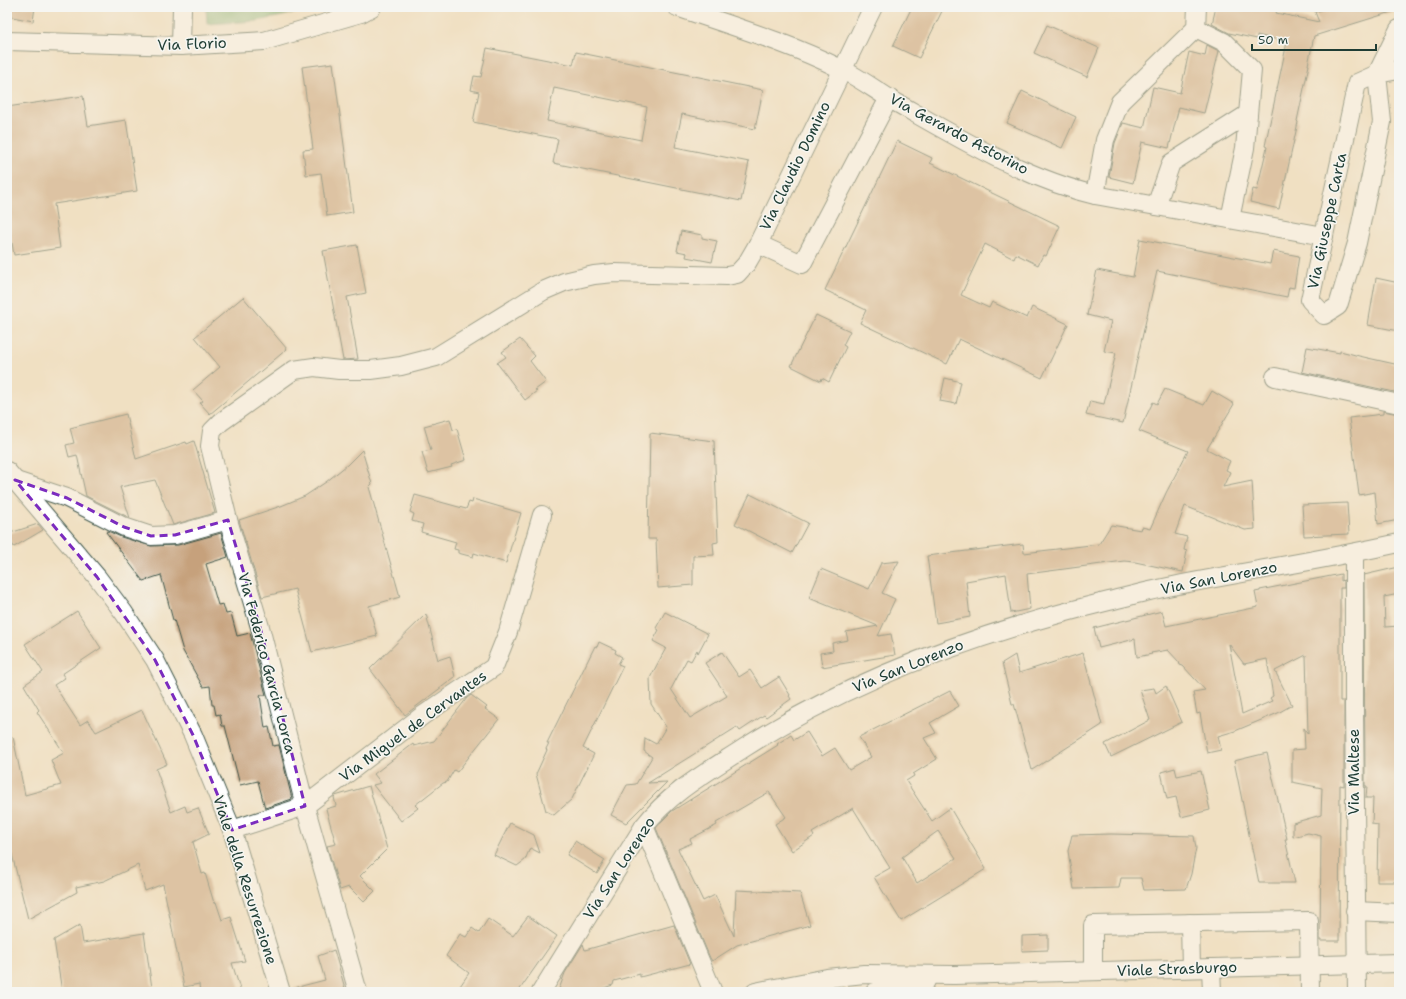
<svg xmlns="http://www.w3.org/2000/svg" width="1406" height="999" font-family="'Shantell Sans',sans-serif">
<rect width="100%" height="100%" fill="#f6f6f2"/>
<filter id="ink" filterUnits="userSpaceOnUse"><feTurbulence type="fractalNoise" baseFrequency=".025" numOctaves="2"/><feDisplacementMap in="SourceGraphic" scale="8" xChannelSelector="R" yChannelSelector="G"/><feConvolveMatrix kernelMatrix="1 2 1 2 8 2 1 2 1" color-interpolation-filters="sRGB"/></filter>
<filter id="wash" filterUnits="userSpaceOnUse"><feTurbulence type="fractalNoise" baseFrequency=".012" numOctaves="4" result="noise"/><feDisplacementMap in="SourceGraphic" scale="16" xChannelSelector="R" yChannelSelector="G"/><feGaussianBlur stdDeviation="0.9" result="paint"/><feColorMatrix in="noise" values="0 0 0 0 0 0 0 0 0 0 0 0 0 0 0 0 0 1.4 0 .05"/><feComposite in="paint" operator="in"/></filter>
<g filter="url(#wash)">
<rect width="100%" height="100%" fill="#f0e0c2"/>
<polygon fill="#6fac6c" stroke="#477450" points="206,7 319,7 283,16 257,21 207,24"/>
<g id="blocks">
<g fill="#c6a17b" fill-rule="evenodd">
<polygon points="7,7 35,7 33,21 7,16"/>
<polygon points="912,7 944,7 919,58 893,46"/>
<polygon points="1216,7 1269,7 1277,9 1276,13 1319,22 1315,12 1331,7 1398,7 1398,10 1314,36 1308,65 1309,65 1297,121 1298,122 1279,209 1250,202 1253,189 1257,190 1267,147 1265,146 1287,42 1257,35 1257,39 1229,33 1212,24"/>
<polygon points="1047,25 1099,48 1087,77 1034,53"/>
<polygon points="1207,45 1219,51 1204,113 1179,107 1169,148 1142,142 1133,183 1109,177 1115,143 1123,123 1144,128 1153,87 1180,93 1189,52 1205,56"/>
<path d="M 487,48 L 573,65 L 576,52 L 763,90 L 755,129 L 682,114 L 675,147 L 749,162 L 741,201 L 553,163 L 558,139 L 473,122 L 479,92 L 471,90 L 474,76 L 481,77 ZM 554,88 L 647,107 L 641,140 L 547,121 Z"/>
<polygon points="333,63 353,212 327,216 321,173 306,175 303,150 313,149 302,67"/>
<polygon points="1022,91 1076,117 1062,148 1007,123"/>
<polygon points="83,96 88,126 126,120 137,191 54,204 60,248 14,255 7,212 7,107"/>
<polygon points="897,141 932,158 930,163 1060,226 1046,256 1043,255 1038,265 1016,254 1014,259 985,244 961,295 989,308 992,302 1027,318 1032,307 1068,324 1042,378 959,339 947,364 860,323 866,310 825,290"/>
<polygon points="681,231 702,235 702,238 717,241 712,262 686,257 687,253 677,251"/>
<polygon points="1140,239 1270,264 1273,251 1299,256 1294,288 1289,287 1287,297 1157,271 1123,423 1086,415 1090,401 1104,404 1116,353 1104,351 1111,321 1087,315 1097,270 1133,277"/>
<polygon points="357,245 366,293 347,297 358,359 343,360 323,251"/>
<polygon points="1376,278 1399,283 1399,331 1368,325"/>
<polygon points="243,297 287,349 210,414 200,403 203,401 193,390 220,367 195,337"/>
<polygon points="816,315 850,331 843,345 846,347 829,382 822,378 821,381 791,366"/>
<polygon points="520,339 535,356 530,361 546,382 535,390 537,391 525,400 497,363 506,357 502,352"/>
<polygon points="1307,347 1340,353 1340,351 1348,353 1359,356 1399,365 1399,393 1302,372"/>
<polygon points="945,378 961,382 956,404 940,401"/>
<polygon points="1165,389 1204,405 1212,391 1234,404 1207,449 1230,461 1226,470 1230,472 1223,487 1252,481 1255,529 1245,530 1185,506 1175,534 1187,537 1184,550 1187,551 1183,572 1135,562 1124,561 1027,574 1030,609 1011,613 1006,574 966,581 970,617 936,623 927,556 1023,544 1024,553 1099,544 1111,525 1141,530 1142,527 1150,529 1166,493 1188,451 1139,431 1153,402 1157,404"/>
<polygon points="1383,411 1399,414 1399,520 1378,524 1375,492 1359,495 1349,418 1383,414"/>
<polygon points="126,414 136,459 186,442 187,444 194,441 215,513 173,525 155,480 120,487 130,518 86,496 77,455 69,457 66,445 74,443 70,428"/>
<polygon points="450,419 453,430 457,429 466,460 451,465 452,467 428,473 422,452 431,450 424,426"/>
<polygon points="650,433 714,441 718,542 713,543 714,555 693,556 693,585 658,588 656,539 648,539"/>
<polygon points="362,450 372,484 369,487 400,597 369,606 377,636 312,652 295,589 262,597 239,520 281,506 305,496 326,482 347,465"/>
<polygon points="750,494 808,523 792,553 735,524"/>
<polygon points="415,495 466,509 469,502 472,503 473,499 521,513 506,563 474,553 473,557 458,553 458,550 454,549 456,542 421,532 423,524 412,521 414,514 410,512"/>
<polygon points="1347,503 1349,534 1304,536 1302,505"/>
<polygon points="38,524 43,530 14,547 7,534"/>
<polygon points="108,531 121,537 151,546 178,545 221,533 228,557 206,564 218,605 223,604 226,614 231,613 237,636 250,633 266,695 260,695 265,728 269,727 273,746 279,745 292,799 265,808 258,781 240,785 225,726 222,726 220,714 216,715 214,705 212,705 210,686 203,687 183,651 174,620 173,620 161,575 143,581 106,532"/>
<polygon points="899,561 882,593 895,599 878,636 891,634 895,655 822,667 820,653 833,651 832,643 848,640 846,632 878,626 809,598 821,569 869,589 881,563"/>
<polygon points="1399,567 1399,594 1384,597 1385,627 1399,626 1399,882 1377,882 1378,825 1372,824 1373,798 1366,798 1367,786 1365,786 1364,575"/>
<path d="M 1341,574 L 1341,581 L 1344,580 L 1344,588 L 1340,588 L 1340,701 L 1344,701 L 1344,786 L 1340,785 L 1339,941 L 1320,941 L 1321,836 L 1308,833 L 1293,837 L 1293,823 L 1321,815 L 1322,788 L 1292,782 L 1292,750 L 1305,749 L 1304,728 L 1308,734 L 1306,655 L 1275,671 L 1292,705 L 1278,713 L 1235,731 L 1218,736 L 1221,750 L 1207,753 L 1200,713 L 1197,714 L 1193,692 L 1205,690 L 1183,666 L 1180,665 L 1179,662 L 1168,650 L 1151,653 L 1152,654 L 1137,657 L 1135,639 L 1099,648 L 1094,628 L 1162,611 L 1166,626 L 1258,607 L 1255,592 L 1260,591 L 1260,590 ZM 1229,644 L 1244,664 L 1267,659 L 1273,696 L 1270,698 L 1272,701 L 1242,714 Z"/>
<polygon points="77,611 101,648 62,674 65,678 54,685 80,725 88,720 96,732 142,710 167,764 156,769 171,812 185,806 187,812 198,808 209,834 193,842 202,874 205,873 214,903 216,902 222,920 231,917 245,961 232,963 241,992 200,992 199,984 184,987 163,884 145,891 138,865 104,881 76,887 77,892 28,919 7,834 7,738 13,737 25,795 61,785 51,760 64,753 37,712 39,710 24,685 43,672 25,644"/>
<polygon points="665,612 708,634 698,653 697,650 691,661 687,659 671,689 690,718 727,696 705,663 722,652 739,677 750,670 762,688 779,677 790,695 789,696 791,699 766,717 764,715 740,731 737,727 648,783 667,782 626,823 611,815 627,785 636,784 652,757 644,751 645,738 656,744 666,727 651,704 650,678 666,648 653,641 659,630 656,628"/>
<polygon points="426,614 438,660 450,656 455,677 405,715 370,669"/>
<polygon points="599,642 616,650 615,653 622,657 618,664 623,666 583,748 594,754 572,799 554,815 546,811 536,774 547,750 546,749 549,743 547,743 595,646 597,647"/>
<polygon points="1083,653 1102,725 1032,770 1014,704 1012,704 1002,663 1015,655 1019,673"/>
<polygon points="1166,686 1182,722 1111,757 1105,744 1150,720 1140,690 1154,688 1156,693"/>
<path d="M 950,691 L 959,706 L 930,723 L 936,733 L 924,738 L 937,759 L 913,774 L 914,776 L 906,781 L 932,821 L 950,808 L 986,869 L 901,921 L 874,877 L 890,868 L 853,808 L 812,833 L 814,836 L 792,851 L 775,824 L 786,817 L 769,792 L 716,823 L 717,825 L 690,839 L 692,843 L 678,849 L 703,901 L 715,895 L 734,936 L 736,890 L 800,893 L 810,925 L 737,945 L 712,961 L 710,958 L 656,828 L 662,821 L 672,811 L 778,745 L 777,744 L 791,735 L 794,740 L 807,732 L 822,756 L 835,748 L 849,770 L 871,757 L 859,737 ZM 938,831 L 956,858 L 917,883 L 902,857 Z"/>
<polygon points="471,695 487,707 485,709 499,719 457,772 454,770 447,782 443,783 415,805 418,808 401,821 373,785 381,783 374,774 413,744 414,746 434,741 467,698"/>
<polygon points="1267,753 1287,839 1285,839 1295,883 1259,883 1234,761"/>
<polygon points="1175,768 1177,776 1201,771 1210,810 1181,817 1176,797 1167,799 1161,772"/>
<polygon points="369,786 387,849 360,876 375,891 364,902 349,887 340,890 327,846 336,844 326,809 336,806 334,797 335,796"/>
<polygon points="510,823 534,835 540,853 530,848 525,860 517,866 494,855"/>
<polygon points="1111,834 1194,836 1196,848 1194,858 1191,874 1186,889 1144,890 1141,878 1121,878 1119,888 1074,889 1068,851 1072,835"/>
<polygon points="575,841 605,860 597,874 567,855"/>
<polygon points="528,916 557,936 518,992 456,992 469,973 446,956 460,934 466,937 472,928 479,933 488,919 513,936"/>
<polygon points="80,925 83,943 144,933 152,988 126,992 62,992 54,940"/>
<polygon points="674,925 690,964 640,977 640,974 614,981 613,985 591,992 558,992 565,973 583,944 585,950"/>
<polygon points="1048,935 1048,950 1022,951 1022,936"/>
<polygon points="334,950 346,992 295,992 294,988 325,980 318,956"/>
</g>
</g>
</g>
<g filter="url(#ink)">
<use href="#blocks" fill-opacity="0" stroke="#3e5549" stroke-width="1"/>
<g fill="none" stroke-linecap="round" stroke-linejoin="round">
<g stroke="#3e5549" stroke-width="20">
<g id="minor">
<path d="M 677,7 C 732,26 789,43 841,69 C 858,77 874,89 890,99 C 954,135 1023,178 1095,195 L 1324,236"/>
<polyline points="1197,7 1196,28 1224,42 1252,70 1245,148 1230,219"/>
<polyline points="1399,29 1377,74 1382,122 1357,243 1338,306 1324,315 1310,300 1357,83 1377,74 1399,70"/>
<polyline points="7,41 181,46 264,41 361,13 372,7"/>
<polyline points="181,46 182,7"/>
<polyline points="1095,195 1105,140 1120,102 1196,28"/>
<polyline points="1156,206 1171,163 1248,114"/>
<polyline points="758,244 802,264 889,98"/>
<polyline points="1275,377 1399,404"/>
<polyline points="7,471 97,577 124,613 155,660 193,735 232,830 281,992"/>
<polyline points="16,481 67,498 124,527 151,536 175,535 228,520"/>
<polyline points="1354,553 1354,709 1357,992"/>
<polyline points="644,826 713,992"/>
<polyline points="232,830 305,806 422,716 494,667 508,632 542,515"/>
<polyline points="1355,911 1399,913"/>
<polyline points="1190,923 1191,968"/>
<polyline points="1211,968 1212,992"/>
<polyline points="1093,971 1093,925 1309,921 1310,992"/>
<polyline points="358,992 305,806 260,627 228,520 210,446 212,431 221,422 294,370 314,367 339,370 371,370 401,366 436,357 543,291 564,282 594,275 614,273 727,276 737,274 747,263 758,244 873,7"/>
<path d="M 541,992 L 644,826 C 670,792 709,771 744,748 C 855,677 981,632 1109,601 C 1130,596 1151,590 1173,586 C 1248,571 1324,560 1399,543"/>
<polyline points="755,992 827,978 864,974 954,975 1399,963"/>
<polyline points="875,992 926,981"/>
</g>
</g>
<use href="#minor" stroke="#fff" stroke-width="18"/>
</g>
</g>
<path d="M0 0H1406V999H0ZM 15,480 L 67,498 L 124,527 L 151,536 L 175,535 L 228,520 L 260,627 L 305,806 L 232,830 L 193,735 L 155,660 L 97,577 Z" fill="#f0e0c2" fill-opacity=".55" fill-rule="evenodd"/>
<path fill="none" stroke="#7b2cbf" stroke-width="3" stroke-dasharray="8 5" stroke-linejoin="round" d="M 15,480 L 67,498 L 124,527 L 151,536 L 175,535 L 228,520 L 260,627 L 305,806 L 232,830 L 193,735 L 155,660 L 97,577 Z"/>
<g text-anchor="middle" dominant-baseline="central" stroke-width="3" stroke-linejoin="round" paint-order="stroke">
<g font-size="15" fill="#1f3d34" stroke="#f6f6f2">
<text transform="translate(192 44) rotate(-2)">Via Florio</text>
<text transform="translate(959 134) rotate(28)">Via Gerardo Astorino</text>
<text transform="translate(795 166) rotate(-64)">Via Claudio Domino</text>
<text transform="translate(1327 221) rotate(-78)">Via Giuseppe Carta</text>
<text transform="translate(1219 578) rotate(-11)">Via San Lorenzo</text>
<text transform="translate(267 663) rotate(75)">Via Federico Garcia Lorca</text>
<text transform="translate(908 666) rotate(-22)">Via San Lorenzo</text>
<text transform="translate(413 726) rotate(-36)">Via Miguel de Cervantes</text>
<text transform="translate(1354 772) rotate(-90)">Via Maltese</text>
<text transform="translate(619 868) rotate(-57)">Via San Lorenzo</text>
<text transform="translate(245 880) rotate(72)">Viale della Resurrezione</text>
<text transform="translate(1177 969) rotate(-2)">Viale Strasburgo</text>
</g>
</g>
<rect width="1406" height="999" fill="none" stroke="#f6f6f2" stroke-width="24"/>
<path d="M1252 44v6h124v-6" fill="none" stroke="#1f3d34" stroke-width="2"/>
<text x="1258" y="44" font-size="12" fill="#1f3d34" stroke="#f6f6f2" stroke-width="3" paint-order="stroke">50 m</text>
</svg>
